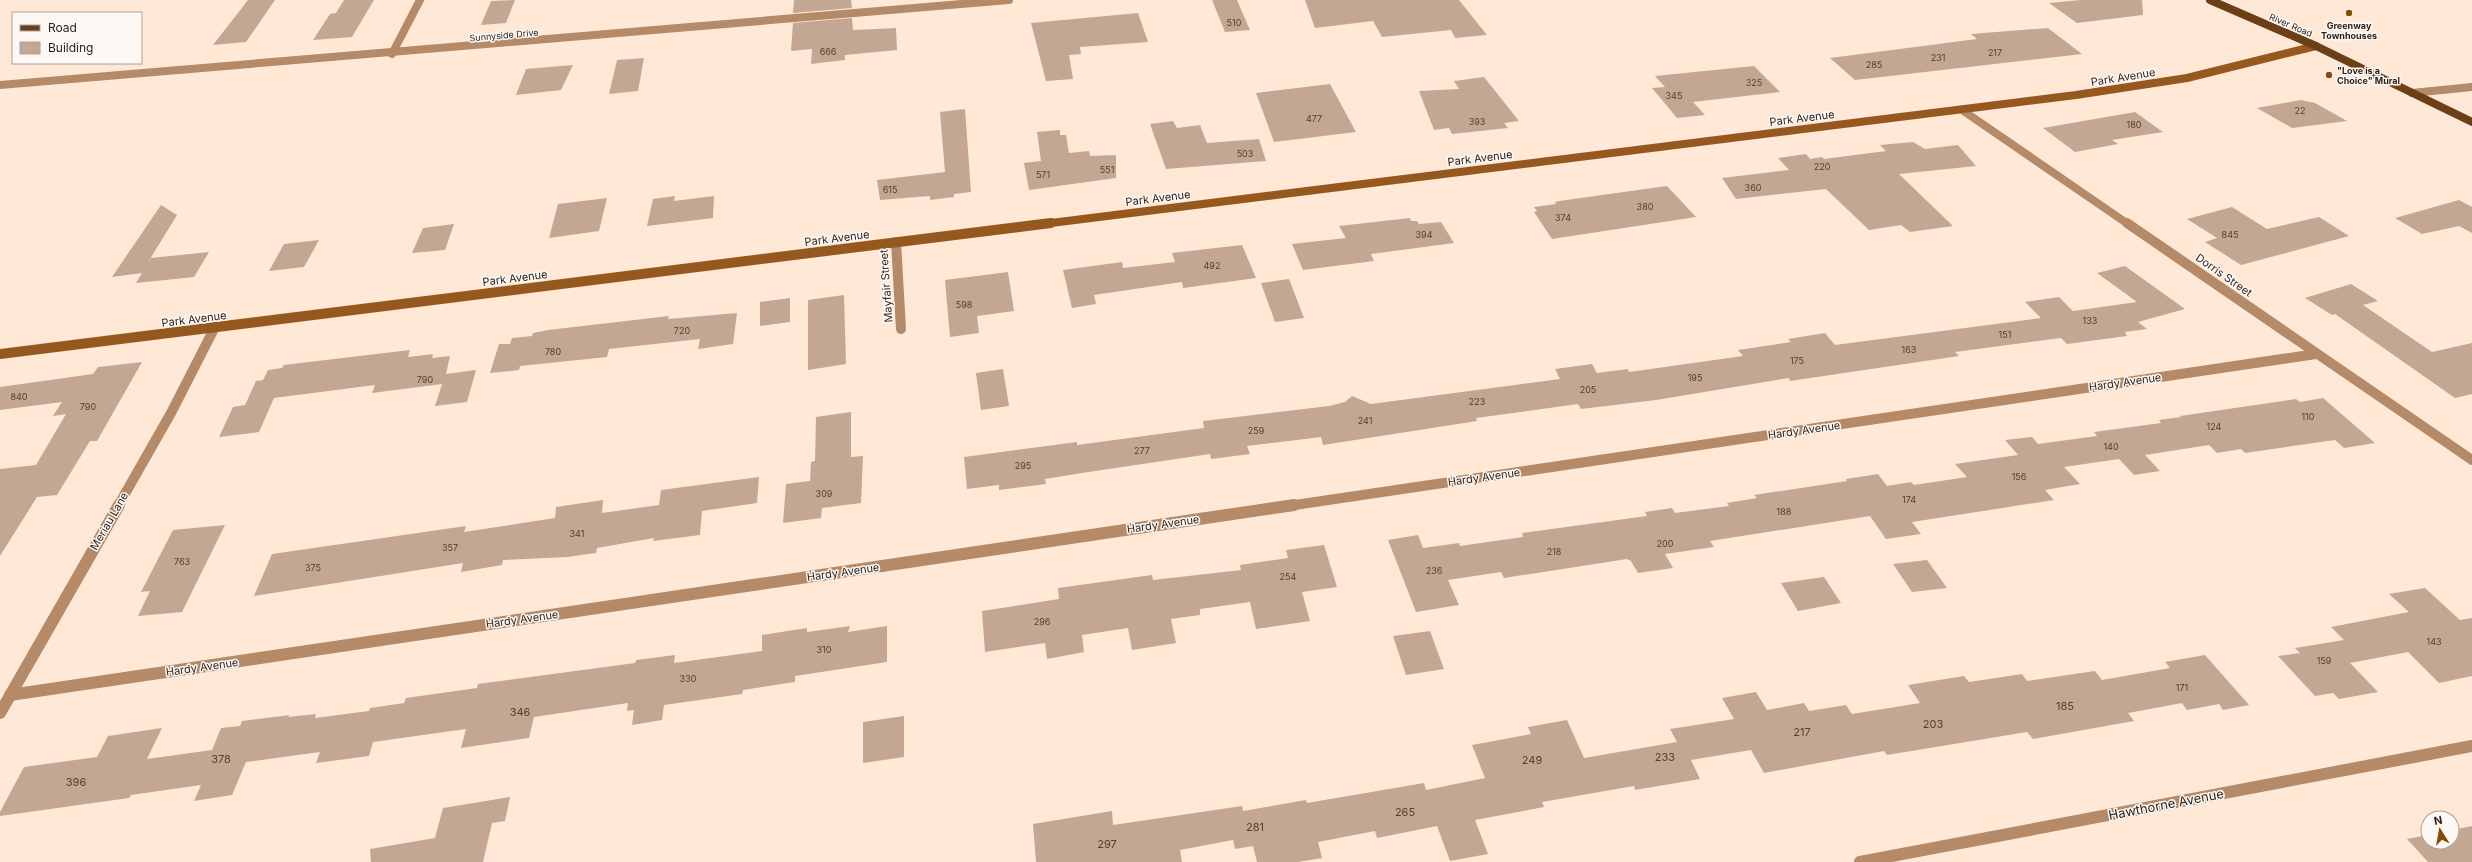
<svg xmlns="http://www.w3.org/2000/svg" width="2472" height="862" font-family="Inter,sans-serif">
<rect width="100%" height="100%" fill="#ffe8d5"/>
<g fill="#c3a792">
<polygon points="248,0 275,0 246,42 213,45"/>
<polygon points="344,0 374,0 352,37 313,40 330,14 336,13"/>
<polygon points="515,0 506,23 481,25 491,1"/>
<polygon points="794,0 851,0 852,8 793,13"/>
<polygon points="1212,0 1237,0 1250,30 1225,32"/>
<polygon points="1305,0 1459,0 1487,35 1455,38 1451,30 1382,37 1373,21 1315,28"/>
<polygon points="2081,0 2142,0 2143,15 2077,23 2049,3"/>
<polygon points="1138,13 1148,42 1080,47 1081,54 1069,55 1073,79 1046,81 1031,23"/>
<polygon points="852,18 853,30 896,28 897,50 845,55 845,60 811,64 812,49 791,51 793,23"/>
<polygon points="2048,28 2082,54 1855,80 1830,58 1977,39 1971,34"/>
<polygon points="644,58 638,91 609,94 617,60"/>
<polygon points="573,65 561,90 516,95 526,69"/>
<polygon points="1754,66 1780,92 1693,102 1705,115 1677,118 1652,88 1665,87 1655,76"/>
<polygon points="1484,77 1519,121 1504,123 1508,128 1452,134 1449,128 1434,130 1419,91 1459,89 1454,81"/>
<polygon points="1330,84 1356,132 1274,142 1256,93"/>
<polygon points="2301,100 2315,103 2347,121 2292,128 2257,108"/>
<polygon points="965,109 971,192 954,194 954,197 930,200 930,196 880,200 877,180 945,172 940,112"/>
<polygon points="2135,112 2163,132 2112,140 2118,144 2075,152 2043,128"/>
<polygon points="1173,121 1177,128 1200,125 1207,143 1259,139 1266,161 1166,169 1150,124"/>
<polygon points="1060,130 1060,135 1066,135 1069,153 1089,151 1090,156 1116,155 1116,178 1029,190 1024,163 1041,161 1037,132"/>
<polygon points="1913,142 1925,149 1958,145 1976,166 1899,174 1953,226 1910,232 1901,225 1869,230 1826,189 1736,199 1722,178 1789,170 1778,158 1806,154 1810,159 1822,157 1824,159 1886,151 1880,145"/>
<polygon points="1667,186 1696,217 1552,239 1534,212 1537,211 1534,207 1556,204 1555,202 1559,201"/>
<polygon points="675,196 674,201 714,196 713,218 647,226 653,199"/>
<polygon points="607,198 599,231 549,238 558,204"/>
<polygon points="2459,200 2472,207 2472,233 2459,226 2422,234 2395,218"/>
<polygon points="161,205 177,215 147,264 151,258 209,252 194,277 136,283 142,273 112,277"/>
<polygon points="2232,207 2267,229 2319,217 2349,236 2241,265 2205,242 2217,238 2187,219"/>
<polygon points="1410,218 1411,221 1417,221 1419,224 1441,222 1454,243 1371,254 1374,261 1303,270 1292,244 1346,238 1339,226"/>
<polygon points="454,224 445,250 412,253 423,228"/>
<polygon points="319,240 304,267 269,271 284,244"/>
<polygon points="1242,245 1256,278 1183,288 1182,282 1094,295 1096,304 1072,308 1063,270 1122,262 1123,268 1175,262 1172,253"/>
<polygon points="2125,266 2185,309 2138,322 2147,329 2125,332 2127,336 2067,344 2061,338 1955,352 1959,356 1790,381 1789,378 1656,400 1581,409 1578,404 1476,418 1477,421 1323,445 1321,437 1247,446 1250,454 1211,459 1210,454 1082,473 1045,479 1046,484 999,490 999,485 967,489 964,457 1077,442 1077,445 1204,428 1203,421 1329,406 1345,402 1352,396 1371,404 1560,379 1555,369 1592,364 1597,373 1628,369 1629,372 1743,356 1738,350 1791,342 1788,339 1825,333 1835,345 2041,318 2025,302 2059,297 2073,311 2137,302 2097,273"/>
<polygon points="1008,272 1014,311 977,316 979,333 950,337 945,280"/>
<polygon points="1289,279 1304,318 1275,322 1261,283"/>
<polygon points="2351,284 2378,301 2363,305 2432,352 2472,343 2472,394 2455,398 2335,314 2332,315 2305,298"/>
<polygon points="844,295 846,364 808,370 808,300"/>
<polygon points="790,298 790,322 760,326 760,302"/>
<polygon points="737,313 733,344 698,349 700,339 609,349 607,357 520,366 519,370 490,373 499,344 510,344 512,338 532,336 533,333 548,330 669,316 668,319"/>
<polygon points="410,350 408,357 433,354 432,358 450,356 446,374 476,370 467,402 435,406 442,384 372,393 375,385 274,398 259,432 219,437 233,407 245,405 256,381 263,380 268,370 282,368 284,365"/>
<polygon points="142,362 97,441 90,441 57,495 37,497 0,556 0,469 36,465 66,414 53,416 62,402 0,410 0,387 93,374 98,367"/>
<polygon points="1003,369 1009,406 981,410 976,373"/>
<polygon points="2323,398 2375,443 2344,448 2335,440 2245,453 2241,449 2217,453 2209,445 2145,455 2160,471 2134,475 2119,459 2064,467 2080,484 2045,490 2054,500 1912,522 1921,534 1886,539 1870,516 1710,541 1714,547 1665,554 1673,568 1638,573 1631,561 1627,559 1504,578 1501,572 1448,580 1459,605 1416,612 1388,540 1418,535 1423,548 1459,543 1460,546 1523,537 1522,533 1647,516 1645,512 1672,508 1675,513 1729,506 1727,503 1757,498 1754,495 1847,481 1846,479 1878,474 1887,486 1911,482 1914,485 1967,477 1955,464 2018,455 2005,440 2032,437 2038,444 2097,436 2094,432 2161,423 2159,420 2181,417 2180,416 2296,399 2300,402"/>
<polygon points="851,412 851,457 863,456 861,503 822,508 821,518 783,523 786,484 810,481 811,462 815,461 816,417"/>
<polygon points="759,477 757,503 702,511 700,535 653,541 654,538 597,548 596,553 567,557 503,560 502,565 461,572 463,563 254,596 272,554 466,526 464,532 555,518 556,507 603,500 602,513 659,505 661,490"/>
<polygon points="225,525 182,612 138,616 150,591 141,592 173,530"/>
<polygon points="1324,545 1337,587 1302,592 1310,621 1256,629 1250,602 1200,609 1200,615 1171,619 1176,643 1132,650 1128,628 1082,635 1084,652 1047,659 1045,643 985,652 982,611 1059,599 1058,588 1152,575 1153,580 1241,570 1240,565 1288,558 1286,550"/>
<polygon points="1927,560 1947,588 1912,592 1893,564"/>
<polygon points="1824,577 1841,603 1798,611 1781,583"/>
<polygon points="2425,588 2460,620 2472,618 2472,676 2439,683 2408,652 2350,663 2378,692 2339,699 2333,693 2315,696 2278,656 2300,653 2295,648 2344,640 2331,627 2409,612 2389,594"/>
<polygon points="850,626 848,632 887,626 887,662 795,676 795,682 743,690 742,694 664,705 662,720 632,725 634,710 627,711 628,703 534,717 529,738 461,748 466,729 373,742 369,756 316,763 320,752 246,762 232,795 194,801 201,785 131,795 129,798 0,816 0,812 24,767 97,757 108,736 162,728 147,759 212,750 221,728 240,726 242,721 290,715 288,717 316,714 315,718 369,711 370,708 404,703 406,698 477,688 478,684 635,663 636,660 675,655 674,663 762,651 762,635 807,628 807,632"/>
<polygon points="1430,631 1444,669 1406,675 1393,636"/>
<polygon points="2205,655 2249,705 2223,710 2219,704 2187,710 2182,703 2128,713 2134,721 2033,739 2027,732 1887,755 1884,751 1764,773 1751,750 1691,760 1700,779 1635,790 1634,786 1542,802 1544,807 1475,820 1488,854 1450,861 1437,826 1377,838 1375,831 1318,842 1322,858 1298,862 1257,862 1253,846 1235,849 1233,840 1180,850 1182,862 1036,862 1033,824 1112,811 1113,825 1242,806 1243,811 1306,800 1307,803 1424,783 1426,790 1485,778 1472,745 1531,734 1528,727 1567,720 1584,758 1677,742 1670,729 1734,719 1722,698 1756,692 1767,710 1804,703 1809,711 1846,705 1852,714 1920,703 1908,685 1964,676 1969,682 2022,674 2027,681 2095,671 2102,680 2170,668 2165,662"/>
<polygon points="904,716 904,757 863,763 863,722"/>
<polygon points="510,797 505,821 492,823 483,862 371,862 370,849 435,838 443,808"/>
<polygon points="2472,826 2472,862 2428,862 2407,839 2428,835 2428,842 2452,842 2452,830"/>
</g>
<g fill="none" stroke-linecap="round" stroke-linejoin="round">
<polyline stroke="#b48a68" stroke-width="8" points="2412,93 2472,87"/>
<g stroke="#b48a68" stroke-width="8">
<polyline points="392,54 420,0"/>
<polyline points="0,85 1009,0"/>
<polyline points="1962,110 2128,224"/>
</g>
<g stroke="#b48a68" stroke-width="10">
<polyline points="2127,223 2472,460"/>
<polyline points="896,242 901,329"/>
<polyline points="118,506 171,413 215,327"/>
<polyline points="1288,506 2316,354"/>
</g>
<g stroke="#b48a68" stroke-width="12">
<polyline points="10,695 1294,505"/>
<polyline points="0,713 119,505"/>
<polyline points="1860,862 2472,746"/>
</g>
<polyline stroke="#95591f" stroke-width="8" points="1043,224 2076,95 2187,78 2316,46"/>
<polyline stroke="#95591f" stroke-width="10" points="0,354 1051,223"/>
<polyline stroke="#6b4019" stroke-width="8" points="2210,0 2316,46 2472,122"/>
</g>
<g fill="#874b07" stroke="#fef8f4" stroke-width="1.5">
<circle cx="2349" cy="13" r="4"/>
<circle cx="2329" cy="75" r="4"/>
</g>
<g text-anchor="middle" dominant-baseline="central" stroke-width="3" stroke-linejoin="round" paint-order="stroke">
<g font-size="9" fill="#504035">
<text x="1234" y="22">510</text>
<text x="828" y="51">666</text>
<text x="1995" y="52">217</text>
<text x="1938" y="57">231</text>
<text x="1874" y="64">285</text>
<text x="1754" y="82">325</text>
<text x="1674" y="95">345</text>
<text x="2300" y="110">22</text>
<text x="1314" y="118">477</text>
<text x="1477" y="121">393</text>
<text x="2134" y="124">180</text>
<text x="1245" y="153">503</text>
<text x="1822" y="166">220</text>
<text x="1107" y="169">551</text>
<text x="1043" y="174">571</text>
<text x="1753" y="187">360</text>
<text x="890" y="189">615</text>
<text x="1645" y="206">380</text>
<text x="1563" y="217">374</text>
<text x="1424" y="234">394</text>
<text x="2230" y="234">845</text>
<text x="1212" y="265">492</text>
<text x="964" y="304">598</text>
<text x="2090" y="320">133</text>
<text x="682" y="330">720</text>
<text x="2005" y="334">151</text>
<text x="1909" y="349">163</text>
<text x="553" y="351">780</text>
<text x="1797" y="360">175</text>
<text x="1695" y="377">195</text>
<text x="425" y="379">790</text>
<text x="1588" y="389">205</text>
<text x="19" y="396">840</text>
<text x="1477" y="401">223</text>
<text x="88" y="406">790</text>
<text x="2308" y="416">110</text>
<text x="1365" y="420">241</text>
<text x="2214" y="426">124</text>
<text x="1256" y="430">259</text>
<text x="2111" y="446">140</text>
<text x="1142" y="450">277</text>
<text x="1023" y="465">295</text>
<text x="2019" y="476">156</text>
<text x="824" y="493">309</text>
<text x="1909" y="499">174</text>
<text x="1784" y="511">188</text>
<text x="577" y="533">341</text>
<text x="1665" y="543">200</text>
<text x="450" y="547">357</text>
<text x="1554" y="551">218</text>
<text x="182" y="561">763</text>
<text x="313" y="567">375</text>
<text x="1434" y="570">236</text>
<text x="1288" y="576">254</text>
<text x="1042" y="621">296</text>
<text x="2434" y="641">143</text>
<text x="824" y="649">310</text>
<text x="2324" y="660">159</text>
<text x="688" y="678">330</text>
<text x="2182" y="687">171</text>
</g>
<g font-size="9" fill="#291e16" stroke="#fef8f4">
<text transform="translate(2291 25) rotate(23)">River Road</text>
<text transform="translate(504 35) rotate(-5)">Sunnyside Drive</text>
</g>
<g font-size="9" font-weight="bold" fill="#291e16" stroke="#fef8f4">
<text x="2349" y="25">Greenway<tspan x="2349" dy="10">Townhouses</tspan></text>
<text x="2337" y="70" text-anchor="start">"Love is a<tspan x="2337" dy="10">Choice" Mural</tspan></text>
</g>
<g font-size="11" fill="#291e16" stroke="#fef8f4">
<text transform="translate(2123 77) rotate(-9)">Park Avenue</text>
<text transform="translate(1802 118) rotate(-7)">Park Avenue</text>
<text transform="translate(1480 158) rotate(-7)">Park Avenue</text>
<text transform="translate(1158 198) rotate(-7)">Park Avenue</text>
<text transform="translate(837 238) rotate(-7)">Park Avenue</text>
<text transform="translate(2224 275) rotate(35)">Dorris Street</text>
<text transform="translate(515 278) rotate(-7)">Park Avenue</text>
<text transform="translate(886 286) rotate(-94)">Mayfair Street</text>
<text transform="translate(194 319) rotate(-7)">Park Avenue</text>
<text transform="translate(2125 382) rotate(-8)">Hardy Avenue</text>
<text transform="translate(1804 430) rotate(-8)">Hardy Avenue</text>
<text transform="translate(1484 477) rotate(-8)">Hardy Avenue</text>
<text transform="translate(109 521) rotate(-60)">Meriau Lane</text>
<text transform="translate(1163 524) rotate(-8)">Hardy Avenue</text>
<text transform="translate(843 572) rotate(-8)">Hardy Avenue</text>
<text transform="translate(522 619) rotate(-8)">Hardy Avenue</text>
<text transform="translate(202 667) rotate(-8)">Hardy Avenue</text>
</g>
<g font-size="11" fill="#504035">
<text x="2065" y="706">185</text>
<text x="520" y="712">346</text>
<text x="1933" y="724">203</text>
<text x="1802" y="732">217</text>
<text x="1665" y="757">233</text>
<text x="221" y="759">378</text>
<text x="1532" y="760">249</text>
<text x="76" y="782">396</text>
<text x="1405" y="812">265</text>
<text x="1255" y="827">281</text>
<text x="1107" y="844">297</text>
</g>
<g font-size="13" fill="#291e16" stroke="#fef8f4">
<text transform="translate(2166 804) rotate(-11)">Hawthorne Avenue</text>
</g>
</g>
<rect x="12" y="12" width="130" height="52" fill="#fef8f4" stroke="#a9a19b"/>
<rect x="20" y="25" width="20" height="6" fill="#6b4019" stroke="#a9a19b"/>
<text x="48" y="32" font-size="12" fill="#291e16">Road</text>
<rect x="20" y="42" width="20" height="12" fill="#c3a792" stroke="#a9a19b"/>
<text x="48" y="52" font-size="12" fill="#291e16">Building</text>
<g transform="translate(2440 830) rotate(349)"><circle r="19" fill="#fef8f4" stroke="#a9a19b"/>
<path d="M0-3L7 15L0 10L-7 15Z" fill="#874b07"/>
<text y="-6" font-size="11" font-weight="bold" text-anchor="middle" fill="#291e16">N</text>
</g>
</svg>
